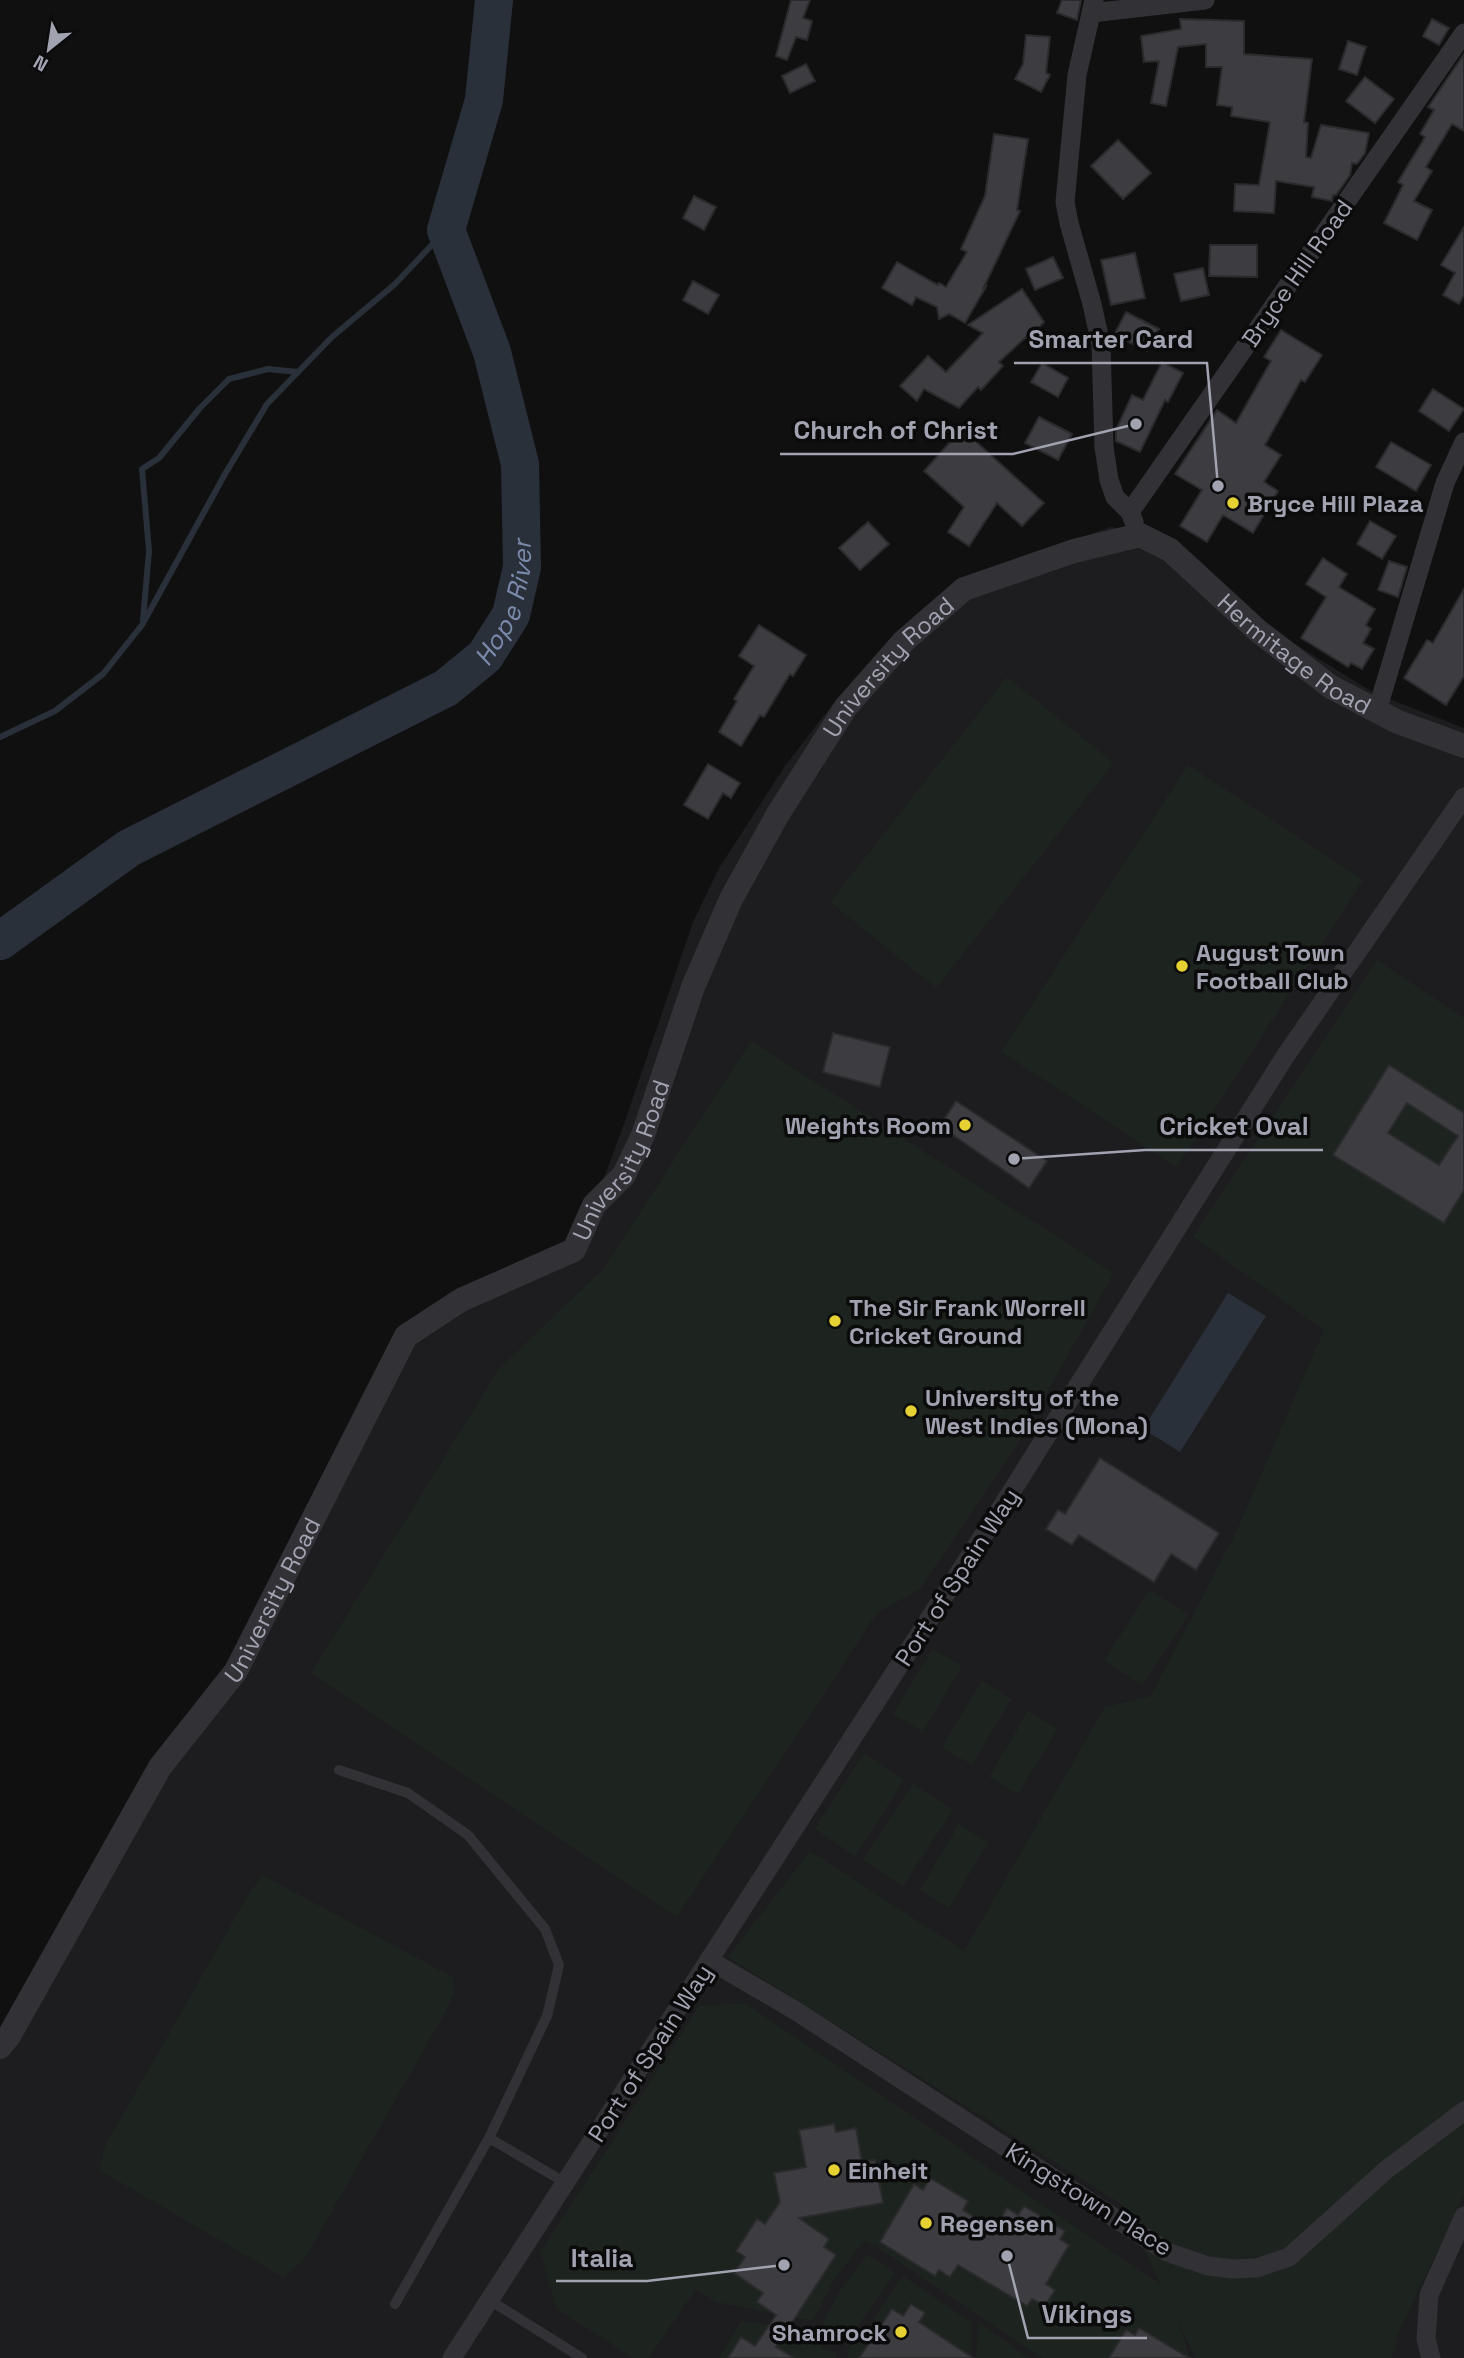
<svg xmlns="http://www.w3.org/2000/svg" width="1464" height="2358" font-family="'Space Grotesk',sans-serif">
<rect width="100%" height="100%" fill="#101011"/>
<polygon fill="#1d1c1e" points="1110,527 1170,536 1274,631 1374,693 1464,728 1464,2358 0,2358 0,2038 232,1673 381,1361 558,1250 585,1229 624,1124 693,922 719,868 785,766 839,696 909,639 1041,552"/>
<g fill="#1d241f">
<polygon points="1007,677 1114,763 936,988 830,902"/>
<polygon points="1188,765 1363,880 1177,1167 1001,1052"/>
<polygon points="1377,960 1464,1018 1464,2195 1397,2336 1392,2358 1195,2358 1178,2321 1190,2358 1042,2358 873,2244 864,2241 834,2280 813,2321 716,2302 696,2289 649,2358 633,2358 556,2308 541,2252 699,2006 745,2003 1161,2285 1123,2205 728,1957 810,1851 964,1951 1105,1707 1151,1696 1236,1532 1324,1330 1193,1237"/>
<polygon points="751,1041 1114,1273 1023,1435 920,1589 877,1613 677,1917 311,1673 499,1369 604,1268"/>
<polygon points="1150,1590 1188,1615 1142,1685 1104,1660"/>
<polygon points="933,1649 962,1666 923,1732 893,1714"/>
<polygon points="982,1681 1011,1699 972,1765 942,1747"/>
<polygon points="1028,1711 1058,1729 1018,1794 989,1777"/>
<polygon points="864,1753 904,1780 855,1856 815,1829"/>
<polygon points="913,1784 953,1810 903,1886 863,1860"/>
<polygon points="959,1824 988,1842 949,1908 920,1890"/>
<polygon points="262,1875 453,1977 454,1993 446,2011 304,2260 283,2277 99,2170 105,2146 247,1897"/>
<polygon points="868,2254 895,2273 859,2324 841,2343 829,2338 822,2325 839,2292"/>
<polygon points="903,2276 971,2322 971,2358 848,2358 848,2349 864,2333"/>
<polygon points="741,2321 810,2330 823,2349 836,2352 836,2358 719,2358"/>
<polygon points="979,2323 1029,2358 976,2358"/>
</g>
<polygon fill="#2a3039" points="1228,1293 1266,1316 1180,1452 1143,1429"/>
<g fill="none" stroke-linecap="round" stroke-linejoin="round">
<g stroke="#2a3039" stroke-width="6">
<polyline points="143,620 149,551 142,469 159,458 200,408 229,379 268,369 298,372"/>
<polyline points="0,737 55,711 103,674 142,625 225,474 267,404 332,337 395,284 446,230"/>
</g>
<path stroke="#2a3039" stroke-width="38" id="s1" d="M 0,941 L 129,848 L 446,688 L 485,656 L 511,615 L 522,567 L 520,464 L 492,352 L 446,230 L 484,100 L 494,0"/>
</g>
<g fill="#3d3d41" stroke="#2b2a2d" stroke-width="2" fill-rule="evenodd">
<polygon points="791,0 810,0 803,18 812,21 807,40 796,37 787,60 776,56"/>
<polygon points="1062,0 1081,0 1077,20 1057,13"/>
<polygon points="1180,19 1244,21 1244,54 1312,59 1304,122 1308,123 1306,157 1311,158 1321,125 1369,133 1365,153 1357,164 1352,163 1350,175 1336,195 1333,195 1332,201 1312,197 1314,187 1276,181 1274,213 1234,211 1235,184 1259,185 1270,122 1231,116 1232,107 1217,105 1222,67 1206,67 1206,44 1178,47 1166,106 1151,103 1159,61 1144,62 1141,36 1181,29"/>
<polygon points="1432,19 1449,28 1439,45 1423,36"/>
<polygon points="1026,35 1050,37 1046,73 1050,75 1041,92 1015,79 1023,64"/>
<polygon points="1348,41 1366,47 1357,75 1339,69"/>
<polygon points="1464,54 1464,131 1452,124 1426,167 1432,171 1414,201 1432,210 1417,240 1384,223 1403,185 1398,182 1425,137 1420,134 1434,110 1428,107"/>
<polygon points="806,64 815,81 790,93 782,76"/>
<polygon points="1365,77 1394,99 1375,123 1346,101"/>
<polygon points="994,134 1028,139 1017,210 1020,211 984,287 987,285 965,323 949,314 939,319 937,307 916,297 912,305 882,288 897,262 938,285 939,283 946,287 967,252 961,249 985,196"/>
<polygon points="1118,140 1151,173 1123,199 1091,166"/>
<polygon points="694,196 716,207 704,230 683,218"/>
<polygon points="1464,227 1464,295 1459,304 1443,295 1455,273 1441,265"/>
<polygon points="1210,245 1257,245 1257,277 1209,276"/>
<polygon points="1135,253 1145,298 1111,305 1101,260"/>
<polygon points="1053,257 1063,278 1035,290 1026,269"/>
<polygon points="1203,268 1209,295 1181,301 1174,274"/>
<polygon points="693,281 719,295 708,314 683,300"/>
<polygon points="1022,289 1044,322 1028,340 1026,337 999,362 1003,366 981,390 978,387 959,408 924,389 917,401 900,386 928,356 946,372 983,333 968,325"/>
<polygon points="1126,312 1159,329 1147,351 1114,335"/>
<polygon points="1281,330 1322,355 1305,382 1301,380 1265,445 1281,455 1264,482 1278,491 1253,533 1223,515 1207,542 1180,526 1202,490 1175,474 1217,410 1236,423 1271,361 1264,357"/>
<polygon points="1162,362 1183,373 1168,402 1165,400 1140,452 1116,441 1116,430 1132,395 1143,400"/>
<polygon points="1042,363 1068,378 1058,397 1031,382"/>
<polygon points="1433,389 1464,409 1449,431 1419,411"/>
<polygon points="1039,417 1072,434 1058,460 1025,443"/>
<polygon points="962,429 1044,503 1022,526 997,503 969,546 948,532 964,507 924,471"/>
<polygon points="1391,442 1431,465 1416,491 1376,467"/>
<polygon points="1370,521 1396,536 1382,559 1357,544"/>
<polygon points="868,522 889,544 860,570 839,548"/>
<polygon points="1323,558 1347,574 1339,587 1375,609 1366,625 1371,629 1363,643 1374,649 1362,669 1351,663 1348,667 1301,638 1326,597 1306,584"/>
<polygon points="1389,561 1407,567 1398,597 1378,590"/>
<polygon points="1464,589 1464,676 1446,705 1404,678 1427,640 1433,643"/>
<polygon points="759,625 806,655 793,676 790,674 764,717 760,715 741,746 719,732 737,701 734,699 754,666 739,656"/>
<polygon points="708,764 740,783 731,798 723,793 708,819 684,805"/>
<polygon points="833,1033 890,1047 880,1087 823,1072"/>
<path d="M 1389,1065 L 1464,1113 L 1464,1190 L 1444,1223 L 1333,1155 ZM 1407,1103 L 1458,1136 L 1439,1165 L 1388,1133 Z"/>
<polygon points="956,1101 1047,1161 1029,1188 940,1126"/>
<polygon points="1100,1458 1219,1533 1196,1570 1171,1554 1154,1582 1079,1535 1072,1545 1046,1529 1058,1510 1065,1514"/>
<polygon points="834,2124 836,2132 856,2128 862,2162 875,2160 883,2203 799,2218 829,2239 824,2247 836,2255 776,2347 794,2358 728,2358 741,2337 755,2346 776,2315 757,2302 763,2293 734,2273 745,2257 736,2251 757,2219 765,2224 780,2202 774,2173 806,2167 799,2130"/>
<polygon points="930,2178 968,2201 963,2210 994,2230 1007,2208 1018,2215 1024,2206 1065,2231 1060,2239 1069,2245 1046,2284 1055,2290 1045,2306 1032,2299 1027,2306 958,2265 950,2277 939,2270 935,2276 880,2242 914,2184 923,2190"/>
<polygon points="911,2304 925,2313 919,2322 973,2358 859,2358 892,2309 903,2316"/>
<polygon points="1139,2328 1189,2358 1109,2358 1126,2330 1135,2335"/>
</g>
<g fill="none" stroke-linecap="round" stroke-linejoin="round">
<g stroke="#323136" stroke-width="10">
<polyline points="339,1770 408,1793 468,1835 545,1929 559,1965 547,2016 489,2138 395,2304"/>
<polyline points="489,2138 566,2183"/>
<polyline points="491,2301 582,2358"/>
</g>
<g stroke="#323136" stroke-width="19">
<polyline points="1094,0 1077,75 1065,202 1069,223 1092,304 1101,345 1104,447 1109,480 1115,497 1130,512 1134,522"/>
<polyline points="1091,13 1205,0"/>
<polyline points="1130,512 1464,33"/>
<polyline points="1377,711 1445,483 1464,442"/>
<polyline points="709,1960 796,2011 1167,2252 1208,2266 1233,2269 1257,2268 1289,2257 1386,2170 1464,2111"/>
<polyline points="452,2358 1010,1494 1284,1058 1464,797"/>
<polyline points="1431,2358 1426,2339 1429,2295 1464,2216"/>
</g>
<path stroke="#323136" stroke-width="24" id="s2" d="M 0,2047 L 9,2036 L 160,1767 L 236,1671 L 406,1336 L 461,1300 L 574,1250 L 594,1205 L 624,1175 L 643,1135 L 693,987 L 731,899 L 778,814 L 846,707 L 904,641 L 964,589 L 1074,551 L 1140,535 L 1170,550 L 1258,631 L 1331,687 L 1398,722 L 1464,746"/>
</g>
<g fill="#e6d133" stroke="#0b0b0c" stroke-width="2.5">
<circle cx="1233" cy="503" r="7"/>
<circle cx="1182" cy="966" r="7"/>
<circle cx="965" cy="1125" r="7"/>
<circle cx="835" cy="1321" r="7"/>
<circle cx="911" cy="1411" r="7"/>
<circle cx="834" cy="2170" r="7"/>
<circle cx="926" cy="2223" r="7"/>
<circle cx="901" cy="2332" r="7"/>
</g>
<g text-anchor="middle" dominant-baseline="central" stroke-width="7" stroke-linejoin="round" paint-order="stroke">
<g font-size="24" fill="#a2a3b1" stroke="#0b0b0c">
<text transform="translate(1297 273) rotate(-55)">Bryce Hill Road</text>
<text stroke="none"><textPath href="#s2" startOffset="2170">Hermitage Road</textPath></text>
<text stroke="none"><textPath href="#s2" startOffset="1680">University Road</textPath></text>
<text stroke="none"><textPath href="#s2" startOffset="1113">University Road</textPath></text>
<text transform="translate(957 1577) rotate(-57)">Port of Spain Way</text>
<text stroke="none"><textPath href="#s2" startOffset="525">University Road</textPath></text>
<text transform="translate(650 2053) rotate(-57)">Port of Spain Way</text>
<text transform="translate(1089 2199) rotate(32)">Kingstown Place</text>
</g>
<g font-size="24" font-weight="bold" fill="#a2a3b1" stroke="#0b0b0c" text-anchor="start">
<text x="1247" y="503">Bryce Hill Plaza</text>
<text x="1196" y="952">August Town<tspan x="1196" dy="28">Football Club</tspan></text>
<text x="951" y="1125" text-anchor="end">Weights Room</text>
<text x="849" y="1307">The Sir Frank Worrell<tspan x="849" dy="28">Cricket Ground</tspan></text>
<text x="925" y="1397">University of the<tspan x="925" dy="28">West Indies (Mona)</tspan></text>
<text x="848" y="2170">Einheit</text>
<text x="940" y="2223">Regensen</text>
<text x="887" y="2332" text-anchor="end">Shamrock</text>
</g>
<g font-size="26" font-style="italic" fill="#7a8aab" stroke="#0b0b0c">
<text stroke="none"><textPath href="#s1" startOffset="623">Hope River</textPath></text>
</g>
</g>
<path fill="none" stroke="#a2a3b1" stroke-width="2.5" d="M1218 486L1207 363H1014M1136 424L1013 454H780M1014 1159L1145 1150H1323M784 2265L647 2281H556M1007 2256L1028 2338H1147"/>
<g fill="#a2a3b1" stroke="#0b0b0c" stroke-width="2.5">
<circle cx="1218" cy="486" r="7"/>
<circle cx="1136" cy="424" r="7"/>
<circle cx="1014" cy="1159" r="7"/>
<circle cx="784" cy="2265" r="7"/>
<circle cx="1007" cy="2256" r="7"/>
</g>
<g font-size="26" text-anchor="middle" font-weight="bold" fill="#a2a3b1" stroke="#0b0b0c" stroke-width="7" stroke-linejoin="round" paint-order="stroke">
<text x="1111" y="348">Smarter Card</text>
<text x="896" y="439">Church of Christ</text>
<text x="1234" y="1135">Cricket Oval</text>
<text x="602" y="2267">Italia</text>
<text x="1087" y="2323">Vikings</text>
</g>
<g transform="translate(49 49) rotate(210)" stroke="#0b0b0c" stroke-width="5" paint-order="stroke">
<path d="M0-5L12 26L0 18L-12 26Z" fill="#a2a3b1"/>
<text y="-10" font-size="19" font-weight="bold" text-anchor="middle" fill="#a2a3b1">N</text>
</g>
</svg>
